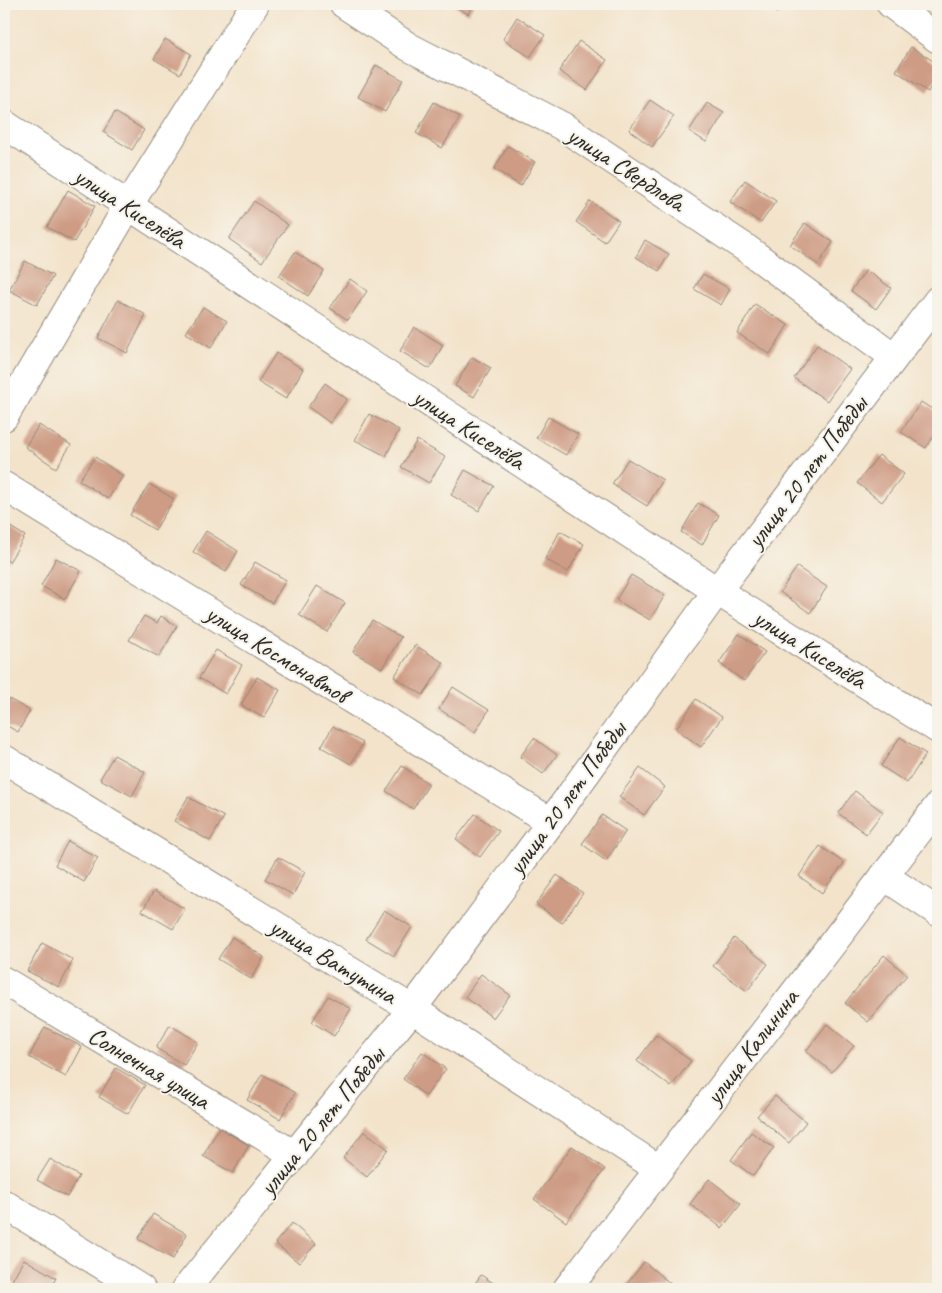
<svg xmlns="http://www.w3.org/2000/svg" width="942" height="1293" font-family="Caveat,sans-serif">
<rect width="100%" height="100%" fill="#f7f3e8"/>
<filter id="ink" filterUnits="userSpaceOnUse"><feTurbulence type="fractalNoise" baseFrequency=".02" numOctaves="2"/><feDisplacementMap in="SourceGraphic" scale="10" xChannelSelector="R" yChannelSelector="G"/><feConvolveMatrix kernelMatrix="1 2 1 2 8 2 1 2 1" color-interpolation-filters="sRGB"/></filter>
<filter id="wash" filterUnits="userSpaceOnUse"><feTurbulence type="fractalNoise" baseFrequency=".0096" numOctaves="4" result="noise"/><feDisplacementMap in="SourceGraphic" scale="20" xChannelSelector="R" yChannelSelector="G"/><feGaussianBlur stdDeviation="1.12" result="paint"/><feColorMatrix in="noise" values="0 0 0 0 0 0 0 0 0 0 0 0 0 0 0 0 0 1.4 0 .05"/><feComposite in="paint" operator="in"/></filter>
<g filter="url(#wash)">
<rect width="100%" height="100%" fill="#f3e3ca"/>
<g id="blocks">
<g fill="#ce9b84">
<polygon points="451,4 474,4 468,14"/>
<polygon points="763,4 782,4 777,13"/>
<polygon points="517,17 545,35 530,57 503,39"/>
<polygon points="165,39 191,54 180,74 154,59"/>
<polygon points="579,41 607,60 587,90 559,71"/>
<polygon points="911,47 938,64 938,76 928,92 896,71"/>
<polygon points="376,65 403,80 385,112 358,97"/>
<polygon points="650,100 674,116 652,147 629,130"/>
<polygon points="434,102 460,117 442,148 416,133"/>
<polygon points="707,103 724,113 706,142 689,131"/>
<polygon points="115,112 144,130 132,150 103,132"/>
<polygon points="508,146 535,162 521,186 494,169"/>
<polygon points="745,180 776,201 761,223 730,202"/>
<polygon points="68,190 95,206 74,242 47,227"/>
<polygon points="254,201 288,225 262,262 229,239"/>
<polygon points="590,201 619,221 605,242 576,222"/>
<polygon points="805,223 833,242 818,265 790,245"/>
<polygon points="645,240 669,254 659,271 636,257"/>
<polygon points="295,252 324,271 308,296 279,276"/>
<polygon points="25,261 53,276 37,305 9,290"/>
<polygon points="866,270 891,288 876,309 851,291"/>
<polygon points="703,274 730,289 721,305 694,289"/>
<polygon points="350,279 367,291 348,320 330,308"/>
<polygon points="118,300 146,315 127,353 98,338"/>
<polygon points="755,304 788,325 770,354 737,333"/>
<polygon points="203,307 227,321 211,348 186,333"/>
<polygon points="414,327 443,345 430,369 400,351"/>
<polygon points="817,345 850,369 827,401 794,378"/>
<polygon points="276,353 303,369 286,399 258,382"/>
<polygon points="472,357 491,368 474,397 455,386"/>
<polygon points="325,383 347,399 330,423 308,407"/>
<polygon points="921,402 938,413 938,429 926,448 901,432"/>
<polygon points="369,414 399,430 386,456 355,440"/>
<polygon points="548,417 578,434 566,455 536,438"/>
<polygon points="39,425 71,445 56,468 25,447"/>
<polygon points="417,440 445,457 429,483 401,467"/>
<polygon points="879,455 904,474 882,502 857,483"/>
<polygon points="95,457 123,476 108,499 79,480"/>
<polygon points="628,459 663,480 647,506 612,484"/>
<polygon points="465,470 494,486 479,511 451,495"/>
<polygon points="149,484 174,499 155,530 130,515"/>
<polygon points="698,503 719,515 702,545 681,532"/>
<polygon points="4,523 25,536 9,562 4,558"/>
<polygon points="206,531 238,551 226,572 193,552"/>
<polygon points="560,531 584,544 568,572 545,559"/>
<polygon points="56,558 81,571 65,599 41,586"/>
<polygon points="255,562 286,580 272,603 241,585"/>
<polygon points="797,567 827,587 810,613 780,592"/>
<polygon points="631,575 665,595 650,620 616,600"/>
<polygon points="317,586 345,603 327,632 299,615"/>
<polygon points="144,616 157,623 161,616 177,626 159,657 129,640"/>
<polygon points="372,620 401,637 382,668 353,652"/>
<polygon points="739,634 765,652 744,681 719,663"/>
<polygon points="415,645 444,663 423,695 394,677"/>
<polygon points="216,650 242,665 226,694 199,678"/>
<polygon points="257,677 280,690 264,718 241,705"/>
<polygon points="453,687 489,710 475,732 439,709"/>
<polygon points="4,696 30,711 18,732 4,724"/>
<polygon points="696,699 722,717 701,747 676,729"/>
<polygon points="333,726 363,743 351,764 321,747"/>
<polygon points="900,737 926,754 907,783 881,766"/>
<polygon points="534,738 557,755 543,774 520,757"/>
<polygon points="114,755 145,772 132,796 100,779"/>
<polygon points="402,766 429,784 413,809 386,791"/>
<polygon points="640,768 665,787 644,815 619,797"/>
<polygon points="855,791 883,812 866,834 838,813"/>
<polygon points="188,797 224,817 210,841 174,821"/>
<polygon points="475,814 499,831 480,857 456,839"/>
<polygon points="602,815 626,831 606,861 582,844"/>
<polygon points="68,841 98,858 84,882 55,865"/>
<polygon points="820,846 844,863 822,893 799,876"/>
<polygon points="278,857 305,872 293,895 265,879"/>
<polygon points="557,875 583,893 562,923 536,904"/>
<polygon points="154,891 185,909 173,929 142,911"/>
<polygon points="384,910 412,927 394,956 366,939"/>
<polygon points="232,937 264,957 251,979 218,959"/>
<polygon points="734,938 768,964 747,991 713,966"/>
<polygon points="42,943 73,960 59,987 27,971"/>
<polygon points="884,955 907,975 868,1022 845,1003"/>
<polygon points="481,974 510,995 493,1018 465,997"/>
<polygon points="328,996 351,1009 334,1036 312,1022"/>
<polygon points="827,1024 854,1046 832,1072 806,1051"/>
<polygon points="170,1025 198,1042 184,1065 156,1048"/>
<polygon points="45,1027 82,1047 66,1077 29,1057"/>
<polygon points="656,1035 691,1061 671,1087 637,1061"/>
<polygon points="422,1052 446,1069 426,1096 403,1079"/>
<polygon points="116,1068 145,1085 128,1114 99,1097"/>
<polygon points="262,1074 295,1093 280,1119 247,1100"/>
<polygon points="775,1096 806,1122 789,1143 757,1116"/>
<polygon points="219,1128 249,1145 233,1173 203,1156"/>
<polygon points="364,1131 388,1149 367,1177 343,1158"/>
<polygon points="751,1132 774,1148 753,1176 731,1160"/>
<polygon points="572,1146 605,1169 566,1222 534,1199"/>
<polygon points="50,1159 79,1176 67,1197 37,1180"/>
<polygon points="709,1179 741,1204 722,1228 690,1204"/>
<polygon points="153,1214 187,1234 173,1259 138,1239"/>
<polygon points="292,1223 316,1244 299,1263 275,1243"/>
<polygon points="24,1259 56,1278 50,1289 23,1289 11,1282"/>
<polygon points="644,1262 671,1284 667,1289 623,1289"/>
<polygon points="481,1275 502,1289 471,1289"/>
</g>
</g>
</g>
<g filter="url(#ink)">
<use href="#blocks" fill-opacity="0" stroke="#8f877a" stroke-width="1"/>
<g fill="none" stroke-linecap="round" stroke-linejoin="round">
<g stroke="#8f877a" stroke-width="30">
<g id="minor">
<polyline points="344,4 409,47 562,126 747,249 894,357"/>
<polyline points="891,4 938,39"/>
<polyline points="4,124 717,591 938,729"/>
<polyline points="4,417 128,206 255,4"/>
<polyline points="4,486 551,822"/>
<polyline points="4,759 412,1009 659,1169"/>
<polyline points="884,876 938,912"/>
<polyline points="4,981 295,1155"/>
<polyline points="4,1204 141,1289"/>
<polyline points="186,1289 412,1009 551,822 717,591 938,300"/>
<polyline points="567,1289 938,806"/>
</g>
</g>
<use href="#minor" stroke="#fff" stroke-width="28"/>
</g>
</g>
<g text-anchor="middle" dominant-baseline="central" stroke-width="4" stroke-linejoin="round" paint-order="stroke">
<g font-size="25" fill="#2b2b2b" stroke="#f7f3e8">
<text transform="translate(626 169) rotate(33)">улица Свердлова</text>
<text transform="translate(130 208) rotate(33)">улица Киселёва</text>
<text transform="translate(469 429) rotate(33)">улица Киселёва</text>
<text transform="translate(807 472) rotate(-53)">улица 20 лет Победы</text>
<text transform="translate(810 649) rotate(32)">улица Киселёва</text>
<text transform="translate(277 654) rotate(32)">улица Космонавтов</text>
<text transform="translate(567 798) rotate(-54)">улица 20 лет Победы</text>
<text transform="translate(333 961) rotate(31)">улица Ватутина</text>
<text transform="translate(752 1047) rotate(-53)">улица Калинина</text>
<text transform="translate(149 1068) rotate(31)">Солнечная улица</text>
<text transform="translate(322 1121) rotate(-51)">улица 20 лет Победы</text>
</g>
</g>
<rect width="942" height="1293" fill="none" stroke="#f7f3e8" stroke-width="20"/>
</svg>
